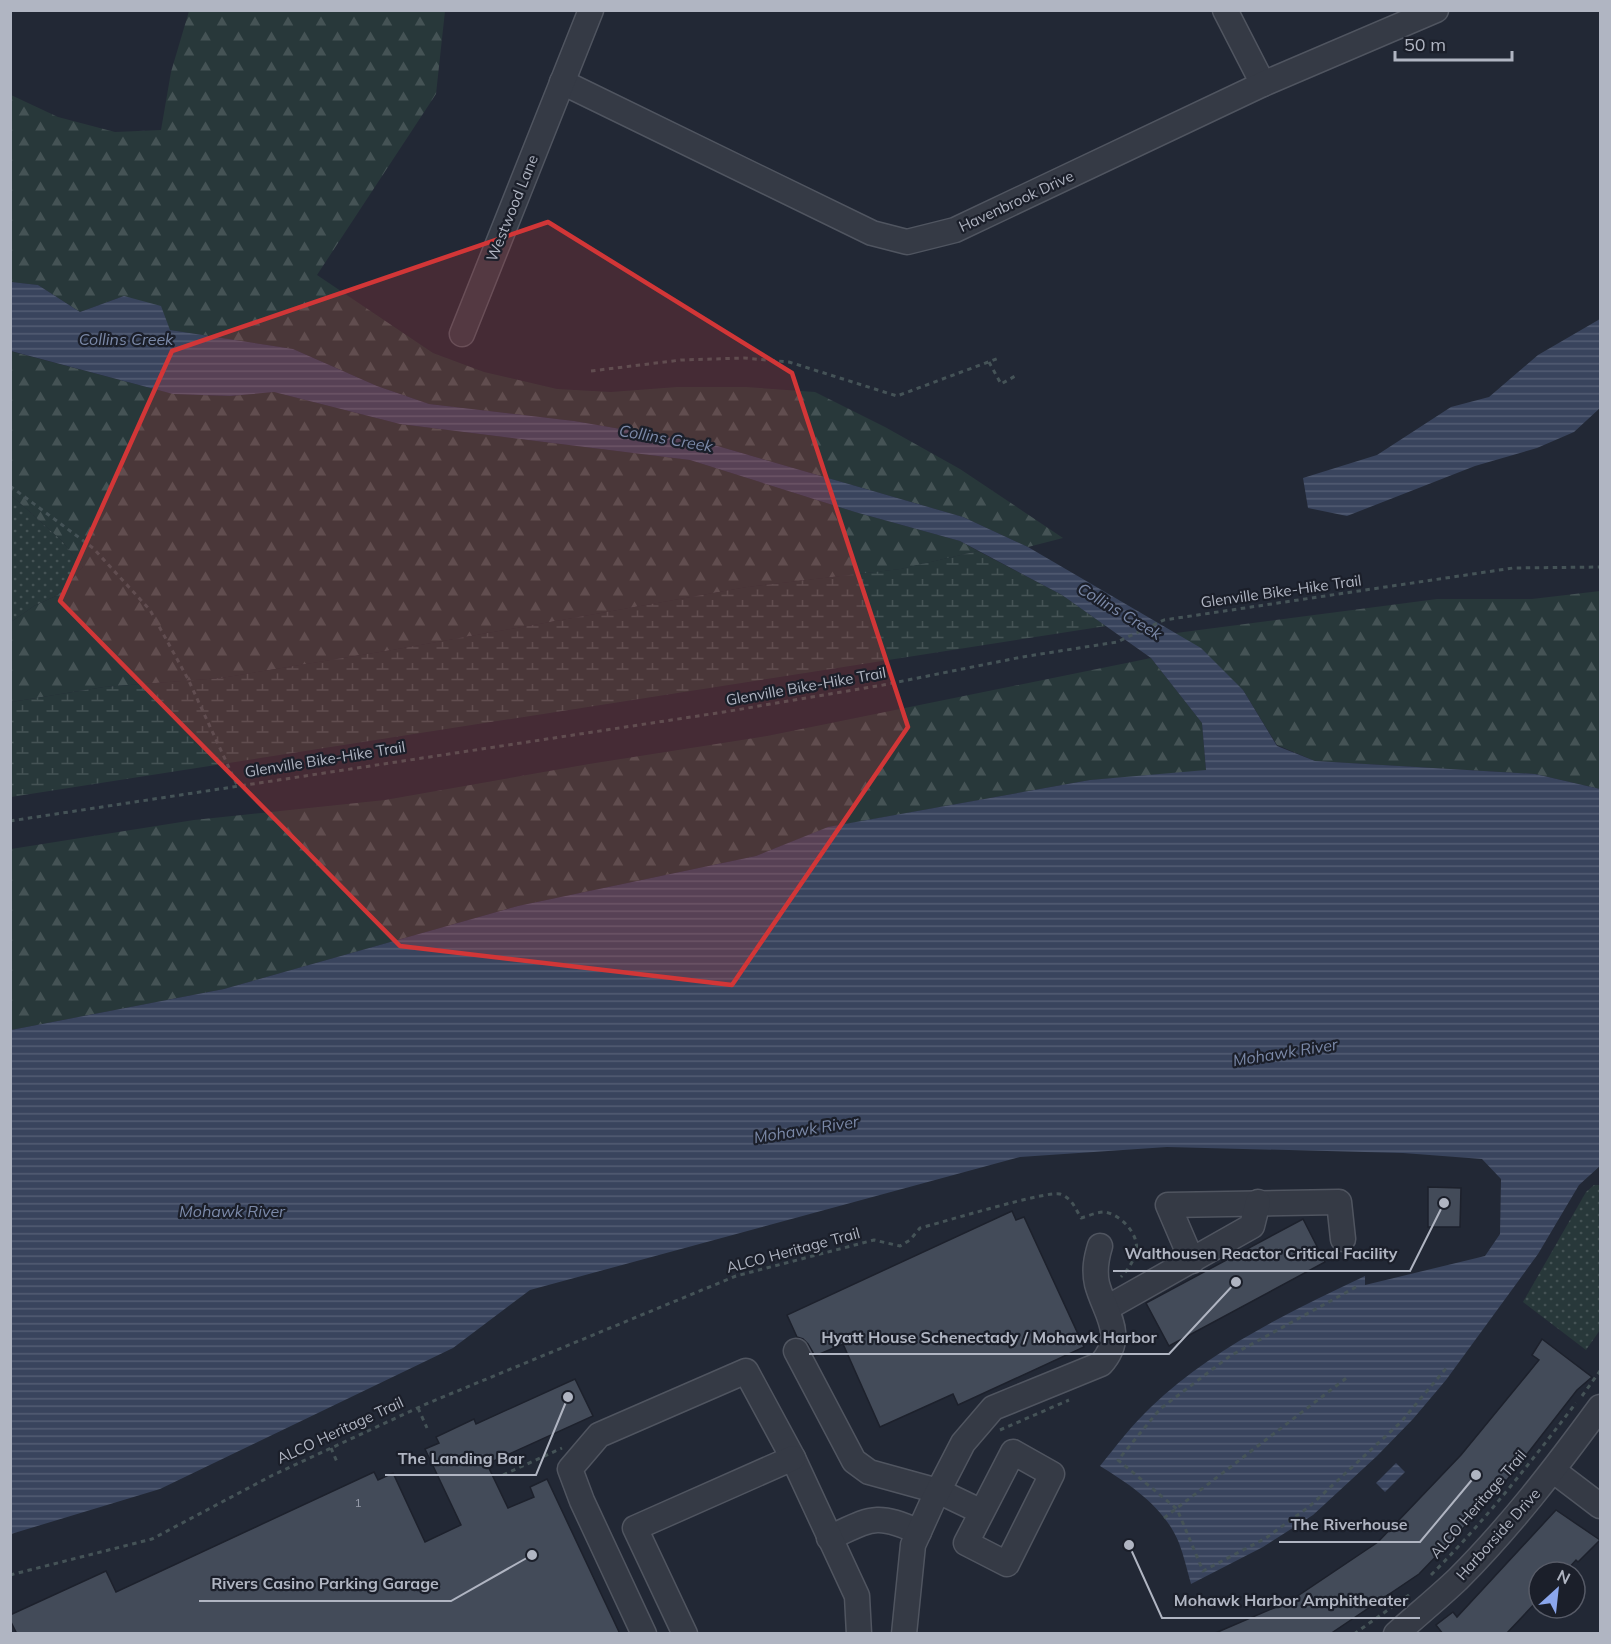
<svg xmlns="http://www.w3.org/2000/svg" width="1611" height="1644" font-family="Mulish,sans-serif">
<defs>
<pattern id="grass-dots" width="8" height="8" patternUnits="userSpaceOnUse" patternTransform="scale(1.5)"><rect width="8" height="8" fill="#28383a"/><path d="M2 2h.1M6 6h.1" fill="none" stroke="#455355" stroke-width="1.8" stroke-linecap="round"/></pattern>
<pattern id="forest-firs" width="22" height="20" patternUnits="userSpaceOnUse" patternTransform="scale(1.5)"><rect width="22" height="20" fill="#28383a"/><path d="M5 1l3.5 6h-7zM16 11l3.5 6h-7z" fill="#455355"/></pattern>
<pattern id="wetland-marsh" width="20" height="14" patternUnits="userSpaceOnUse" patternTransform="scale(1.5)"><rect width="20" height="14" fill="#28383a"/><path d="M1 5h8M5 5V1M11 12h8M15 12V8" fill="none" stroke="#455355"/></pattern>
<pattern id="water-rules" width="6" height="5" patternUnits="userSpaceOnUse" patternTransform="scale(1.5)"><rect width="6" height="5" fill="#39445d"/><path d="M0 2.5h6" fill="none" stroke="#535d73"/></pattern>
</defs>
<rect width="100%" height="100%" fill="#222835"/>
<g fill="url(#grass-dots)">
<polygon points="11,495 61,540 83,567 58,595 34,606 11,622"/>
<polygon points="1594,1185 1600,1185 1600,1330 1586,1350 1523,1302 1586,1192"/>
</g>
<g fill="url(#forest-firs)">
<polygon points="189,11 445,11 436,94 317,275 433,353 484,372 557,389 611,392 677,387 746,387 815,392 885,427 960,469 1063,538 1028,547 963,517 714,445 574,421 429,404 377,386 293,349 170,330 124,296 80,312 38,285 11,282 11,95 58,117 115,132 161,130 171,72"/>
<polygon points="10,351 173,394 230,396 274,392 400,424 690,460 855,512 960,541 978,551 901,569 747,587 392,650 221,678 104,687 11,702 11,622 34,606 58,595 83,567 61,540 11,495"/>
<polygon points="1600,591 1600,789 1535,774 1315,761 1277,745 1243,690 1176,633 1437,599 1532,599"/>
<polygon points="1151,658 1202,723 1206,771 1090,780 829,827 756,856 518,906 224,989 11,1030 11,849 194,820 385,800 589,764 767,736"/>
</g>
<polygon fill="url(#wetland-marsh)" points="978,551 1062,595 1106,626 11,797 11,702 104,687 221,678 392,650 747,587 900,569"/>
<g fill="url(#water-rules)">
<path d="M 11,282 L 38,285 L 80,312 L 124,296 L 161,306 L 170,330 L 293,349 L 377,386 L 429,404 L 574,421 L 714,445 L 963,517 L 1028,547 L 1201,648 L 1243,690 L 1277,746 L 1315,761 L 1535,774 L 1600,789 L 1600,1166 L 1579,1185 L 1538,1254 L 1446,1380 L 1413,1419 L 1377,1456 L 1313,1515 L 1263,1547 L 1191,1584 C 1187,1570 1184,1556 1179,1543 C 1165,1508 1131,1485 1100,1466 C 1116,1446 1132,1425 1151,1407 C 1210,1350 1291,1311 1365,1276 L 1365,1285 L 1485,1256 L 1500,1234 L 1501,1179 L 1482,1159 L 1403,1153 L 1167,1147 L 1020,1157 L 530,1290 L 453,1348 L 160,1489 L 11,1534 L 11,1030 L 224,989 L 518,906 L 756,856 L 828,827 L 1090,780 L 1206,770 L 1202,723 L 1151,658 L 1062,595 L 960,541 L 855,512 L 690,460 L 400,424 L 274,392 L 230,396 L 173,394 L 11,351 Z"/>
<polygon points="1600,319 1600,408 1574,432 1537,448 1475,466 1347,516 1308,508 1303,478 1377,455 1451,407 1489,397 1538,355"/>
<polygon points="1396,1463 1405,1472 1385,1492 1376,1483"/>
</g>
<g fill="#434b59" stroke="#1d212c" stroke-width="1.5">
<polygon points="1428,1187 1461,1188 1460,1227 1428,1227"/>
<polygon points="1012,1211 1016,1220 1024,1217 1084,1347 958,1405 953,1394 880,1427 843,1344 815,1356 808,1344 803,1339 797,1337 787,1315"/>
<polygon points="1303,1219 1325,1262 1169,1346 1146,1303"/>
<polygon points="1542,1339 1592,1377 1577,1390 1496,1494 1419,1574 1330,1634 1213,1634 1290,1601 1378,1542 1461,1455 1539,1360 1532,1355"/>
<polygon points="575,1379 593,1416 487,1464 508,1508 534,1497 530,1487 547,1479 620,1634 17,1634 10,1620 10,1615 106,1571 116,1592 374,1472 378,1480 393,1473 425,1542 461,1525 425,1449 439,1443 436,1437 474,1419 476,1424"/>
<polygon points="1556,1510 1600,1540 1578,1562 1576,1560 1565,1572 1539,1572 1539,1599 1506,1634 1443,1634 1436,1625 1453,1612 1457,1617"/>
</g>
<g fill="none" stroke-linecap="round" stroke-linejoin="round">
<g stroke="#505560" stroke-width="27">
<g id="minor">
<polyline points="1225,10 1263,84"/>
<polyline points="562,82 872,233 907,242 955,230 1263,84 1436,10"/>
<polyline points="462,334 591,10"/>
<polyline points="1192,1261 1168,1205 1339,1202 1343,1239"/>
<polyline points="1107,1308 1252,1226 1258,1202"/>
<polyline points="796,1351 854,1461 869,1472 938,1491 982,1512 966,1543 1007,1564 1052,1474 1013,1452 982,1512"/>
<polyline points="1554,1471 1600,1506"/>
<path d="M 829,1538 C 871,1519 875,1512 919,1532"/>
<polyline points="644,1634 582,1501 570,1469 599,1435 746,1371 793,1458 857,1596 859,1634"/>
<polyline points="685,1634 635,1528 793,1458"/>
<path d="M 904,1634 L 913,1545 L 932,1503 L 963,1443 L 993,1408 L 1101,1364 C 1127,1335 1105,1314 1097,1284 C 1094,1270 1096,1259 1100,1246"/>
<path d="M 1396,1634 C 1417,1615 1438,1598 1458,1579 C 1511,1526 1556,1467 1600,1407"/>
</g>
</g>
<g stroke="#455357" stroke-width="3" stroke-dasharray="4.5 4.5" stroke-linecap="butt">
<polyline points="989,362 1001,384 1017,375"/>
<polyline points="591,371 681,360 744,358 789,362 897,396 999,358"/>
<polyline points="10,486 93,548 150,610 188,679 237,785"/>
<polyline points="10,821 724,712 883,685 1022,657 1117,642 1164,620 1513,568 1600,567"/>
<polyline points="1356,1287 1230,1356 1160,1409 1118,1460 1177,1509 1203,1571 1266,1538 1310,1506 1401,1422 1448,1366"/>
<polyline points="1582,1396 1600,1371"/>
<polyline points="418,1408 427,1428"/>
<polyline points="1000,1430 1069,1400"/>
<polyline points="331,1448 337,1462"/>
<polyline points="503,1475 562,1448"/>
<polyline points="1164,1518 1349,1376"/>
<path d="M 10,1575 L 152,1539 L 273,1475 L 426,1404 L 736,1276 L 874,1240 L 900,1246 L 910,1240 L 920,1228 C 940,1223 1048,1190 1060,1194 C 1072,1198 1075,1208 1081,1218 C 1088,1216 1097,1212 1104,1212 C 1121,1214 1140,1235 1136,1252 C 1133,1262 1128,1270 1121,1277"/>
<path d="M 1431,1575 C 1485,1521 1530,1463 1576,1403"/>
<polyline points="1354,1634 1409,1595"/>
</g>
<use href="#minor" stroke="#353a45" stroke-width="24"/>
</g>
<path fill="#d23637" fill-opacity="0.2" stroke="#d23637" stroke-width="4.5" stroke-linejoin="round" d="M 548,222 L 792,373 L 908,727 L 732,985 L 400,946 L 60,601 L 172,351 Z"/>
<g text-anchor="middle" dominant-baseline="central" stroke-width="4.5" stroke-linejoin="round" paint-order="stroke">
<g font-size="12" fill="#959aa8">
<text x="358" y="1502">1</text>
</g>
<g font-size="15" fill="#b0b5c2" stroke="#1b1f2a">
<text transform="translate(1016 201) rotate(-25)">Havenbrook Drive</text>
<text transform="translate(512 208) rotate(-68)">Westwood Lane</text>
<text transform="translate(1281 591) rotate(-8)">Glenville Bike-Hike Trail</text>
<text transform="translate(806 686) rotate(-10)">Glenville Bike-Hike Trail</text>
<text transform="translate(325 759) rotate(-9)">Glenville Bike-Hike Trail</text>
<text transform="translate(793 1250) rotate(-15)">ALCO Heritage Trail</text>
<text transform="translate(340 1430) rotate(-25)">ALCO Heritage Trail</text>
<text transform="translate(1478 1504) rotate(-49)">ALCO Heritage Trail</text>
<text transform="translate(1498 1534) rotate(-48)">Harborside Drive</text>
</g>
<g font-size="16" font-style="italic" fill="#7b89a8" stroke="#1b1f2a">
<text x="126" y="339">Collins Creek</text>
<text transform="translate(666 438) rotate(10)">Collins Creek</text>
<text transform="translate(1120 611) rotate(31)">Collins Creek</text>
<text transform="translate(1285 1052) rotate(-9)">Mohawk River</text>
<text transform="translate(806 1129) rotate(-9)">Mohawk River</text>
<text x="232" y="1211">Mohawk River</text>
</g>
</g>
<path fill="none" stroke="#b0b5c2" stroke-width="2" d="M1444 1203L1410 1271H1113M1236 1282L1169 1354H809M568 1397L536 1475H385M1476 1475L1420 1542H1279M532 1555L451 1601H199M1129 1545L1162 1618H1420"/>
<g fill="#b0b5c2" stroke="#1b1f2a" stroke-width="2">
<circle cx="1444" cy="1203" r="6"/>
<circle cx="1236" cy="1282" r="6"/>
<circle cx="568" cy="1397" r="6"/>
<circle cx="1476" cy="1475" r="6"/>
<circle cx="532" cy="1555" r="6"/>
<circle cx="1129" cy="1545" r="6"/>
</g>
<g font-size="16" text-anchor="middle" font-weight="bold" fill="#b0b5c2" stroke="#1b1f2a" stroke-width="4.5" stroke-linejoin="round" paint-order="stroke">
<text x="1261" y="1259">Walthousen Reactor Critical Facility</text>
<text x="989" y="1343">Hyatt House Schenectady / Mohawk Harbor</text>
<text x="461" y="1464">The Landing Bar</text>
<text x="1349" y="1530">The Riverhouse</text>
<text x="325" y="1589">Rivers Casino Parking Garage</text>
<text x="1291" y="1606">Mohawk Harbor Amphitheater</text>
</g>
<rect width="1611" height="1644" fill="none" stroke="#b0b5c2" stroke-width="24"/>
<g transform="translate(1557 1590) rotate(27)"><circle r="28" fill="#1b1f2a" stroke="#575b67" stroke-width="1.5"/>
<path d="M0-4.5L10 22L0 15L-10 22Z" fill="#8ba6ec"/>
<text y="-9" font-size="16" font-weight="bold" text-anchor="middle" fill="#b0b5c2">N</text>
</g>
<path d="M1395 51v9h117v-9" fill="none" stroke="#b0b5c2" stroke-width="3"/>
<text x="1404" y="51" font-size="18" fill="#b0b5c2" stroke="#1b1f2a" stroke-width="4.5" paint-order="stroke">50 m</text>
</svg>
